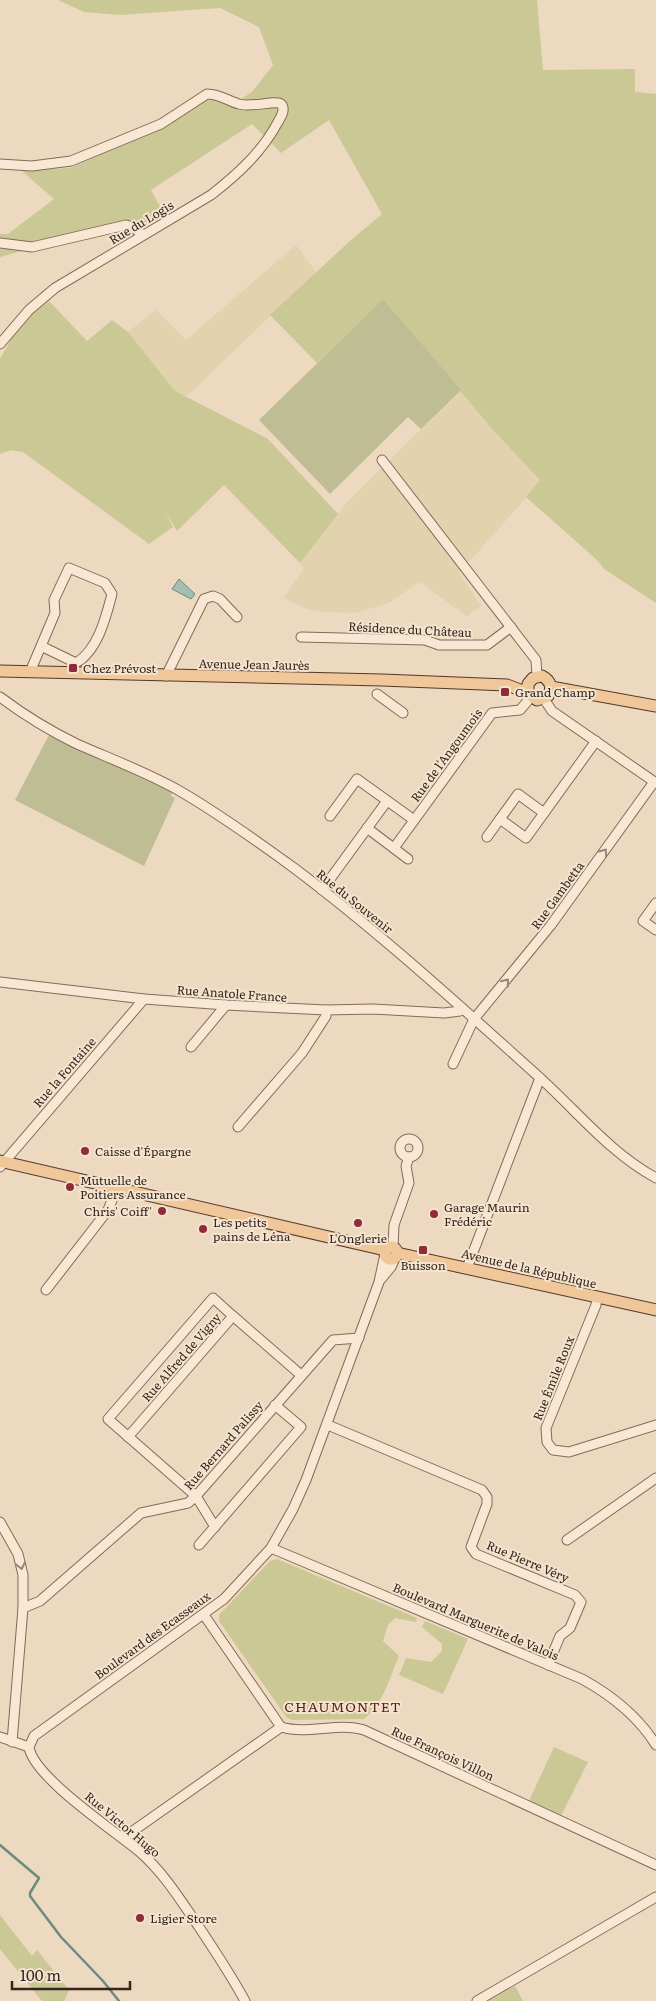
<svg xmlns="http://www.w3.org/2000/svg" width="656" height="2001" font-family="Literata,serif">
<rect width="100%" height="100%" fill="#ecd9c0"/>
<g fill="#e2d2ae">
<polygon points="296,245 316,272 186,397 175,391 128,332 156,310 186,340"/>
<polygon points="461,390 493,430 541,481 459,573 481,606 467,616 419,582 389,603 355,613 323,612 307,609 284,598 304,568 300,563 347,502"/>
</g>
<g fill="#cac895">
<polygon points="58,0 537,0 543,70 635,69 635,92 656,94 656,603 604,569 597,560 526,497 540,480 493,430 383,299 317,363 270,315 351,240 382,214 329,120 281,153 252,124 151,190 164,214 141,228 126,222 0,257 0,234 8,234 54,199 22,171 70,168 164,126 203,100 217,99 234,104 252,92 273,65 259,27 220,8 120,15 84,12"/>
<polygon points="49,301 87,341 112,320 128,332 175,391 268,439 338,514 300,563 224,485 177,531 165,512 173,527 149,544 23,452 11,450 0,454 0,359 15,332 33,313"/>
<path d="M 277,1559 L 417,1618 L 416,1622 L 395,1618 L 388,1625 L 383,1641 L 399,1656 C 390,1677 383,1704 364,1719 L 293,1720 L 287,1718 L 219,1621 L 219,1615 L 270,1561 Z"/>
<polygon points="425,1621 468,1639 443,1694 399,1675 406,1658 431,1662 442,1651 442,1644 422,1627"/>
<polygon points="554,1747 588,1762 561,1816 529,1801"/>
<polygon points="0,1915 32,1956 37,1950 69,1990 64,2001 42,2001 0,1949"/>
<polygon points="515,1986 523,2001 489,2001"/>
</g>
<g fill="#bfbd94">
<polygon points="383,299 461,390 421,429 408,417 330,494 259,420"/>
<polygon points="49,735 172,792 171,796 175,798 144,866 15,800"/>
</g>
<polygon fill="#a3beb2" stroke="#6b8c7f" points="179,579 195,594 191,599 172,589"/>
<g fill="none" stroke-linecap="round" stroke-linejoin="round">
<polyline stroke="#6b8c7f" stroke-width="2.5" points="0,1845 39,1878 30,1893 30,1896 61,1937 103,1981 119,2001"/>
<g stroke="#856a59" stroke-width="11">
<g id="minor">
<path d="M 0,164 L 32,166 L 71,161 L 161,124 L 207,94 C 220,94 228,101 239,104 C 249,108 276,100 281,104 C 286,109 281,117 278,122 C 262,152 238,174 211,195 L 55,288 L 29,310 L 0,344"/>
<polyline points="0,243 32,247 126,225 134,228 143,235"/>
<polyline points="382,460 536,660 537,676"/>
<polyline points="301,637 425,640 439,645 487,645 511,627"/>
<path d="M 30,672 L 55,613 L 54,600 L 69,568 L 105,583 L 112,594 C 106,617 98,650 76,663 L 41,646"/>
<polyline points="166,676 204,599 213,596 220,599 237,617"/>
<polyline points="377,694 403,713"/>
<path d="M 0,697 C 24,715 50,731 77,744 C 111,759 146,772 178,790 C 218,813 257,841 294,868 C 379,932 460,1006 538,1076 C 577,1111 610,1153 656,1178"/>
<polyline points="544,699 552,711 656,783"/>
<polyline points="330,816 357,779 414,820"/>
<polyline points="500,819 526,838 596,741"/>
<polyline points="367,828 408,859"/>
<polyline points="487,837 518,794 544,813"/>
<polyline points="394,848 492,713 520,710 531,697"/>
<polyline points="322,890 387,801"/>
<polyline points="656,903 643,921 656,930"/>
<polyline points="0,982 144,999 226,1005 326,1010 373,1009 444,1013 460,1011 463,1009"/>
<polyline points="191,1047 226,1005"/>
<polyline points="453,1064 474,1019 551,925 654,782"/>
<polyline points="238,1127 302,1053 326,1016 326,1010"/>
<circle cx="409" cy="1148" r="9"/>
<polyline points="0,1167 144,999"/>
<polyline points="393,1247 394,1225 409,1183 406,1166 409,1157"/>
<polyline points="467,1268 540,1078"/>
<polyline points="381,1279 391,1267 396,1256"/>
<polyline points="46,1290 108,1210 117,1188"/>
<polyline points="597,1297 596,1305 546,1428 547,1442 553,1450 569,1452 656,1425"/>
<polyline points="328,1425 482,1490 487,1497 487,1504 471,1547 476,1554 575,1595 581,1602 570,1628 560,1636 548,1665"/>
<polyline points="128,1437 233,1316 301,1375"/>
<polyline points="0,1522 18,1554 23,1575 23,1608 12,1742"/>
<polyline points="215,1527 196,1496 108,1419 213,1298 233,1316"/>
<polyline points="567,1540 656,1478"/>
<polyline points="199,1545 301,1427 275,1405"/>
<path d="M 271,1548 L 582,1679 C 611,1695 638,1716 656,1745"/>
<polyline points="23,1608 40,1601 141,1513 188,1503 196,1496 333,1340 359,1338"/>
<path d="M 204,1615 L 281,1727 C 308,1735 338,1722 364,1730 L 656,1865"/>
<polyline points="0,1737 29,1747"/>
<polyline points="123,1838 281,1727"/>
<path d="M 245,2001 C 231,1975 215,1951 199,1927 C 181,1901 164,1873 140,1852 C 115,1831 33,1777 29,1747 L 34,1736 L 224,1599 L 271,1548 L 293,1509 L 306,1480 L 379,1282 L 385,1254"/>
<polyline points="477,2001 656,1897"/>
</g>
</g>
<g stroke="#52392d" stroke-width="13">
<g id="major">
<path d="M 0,671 L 382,680 L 507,685 L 528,693 L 537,700 L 548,696 C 553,688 551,681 542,676 L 533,678 L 528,684 L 528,693"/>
<polyline points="551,687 656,706"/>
<polyline points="0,1161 385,1250"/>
<circle cx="391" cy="1253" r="6"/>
<polyline points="397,1253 656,1310"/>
</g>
</g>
<use href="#minor" stroke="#f8e7d3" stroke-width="9"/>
<use href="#major" stroke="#efc798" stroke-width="11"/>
</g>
<defs><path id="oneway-chevron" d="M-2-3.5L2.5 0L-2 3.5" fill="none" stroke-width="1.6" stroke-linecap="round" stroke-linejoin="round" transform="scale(1.25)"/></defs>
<g stroke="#968678">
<use href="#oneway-chevron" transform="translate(604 852) rotate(-54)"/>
<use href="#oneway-chevron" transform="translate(506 982) rotate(-51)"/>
<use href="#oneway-chevron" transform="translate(21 1566) rotate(77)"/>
</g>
<g fill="#922a3a" stroke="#f4e4cf" stroke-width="2">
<rect x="68" y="663" width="10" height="10" rx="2.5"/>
<rect x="500" y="687" width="10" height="10" rx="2.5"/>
<circle cx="85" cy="1151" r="5"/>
<circle cx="70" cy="1187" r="5"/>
<circle cx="162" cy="1211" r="5"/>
<circle cx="434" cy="1214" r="5"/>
<circle cx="358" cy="1223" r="5"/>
<circle cx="203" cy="1229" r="5"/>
<rect x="418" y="1245" width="10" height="10" rx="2.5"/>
<circle cx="140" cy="1918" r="5"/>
</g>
<g text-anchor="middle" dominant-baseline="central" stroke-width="4" stroke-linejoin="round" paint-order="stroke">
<g font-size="12" fill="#35251d" stroke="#f4e4cf">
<text transform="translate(141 222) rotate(-31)">Rue du Logis</text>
<text transform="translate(410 629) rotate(3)">Résidence du Château</text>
<text transform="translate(254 664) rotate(1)">Avenue Jean Jaurès</text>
<text transform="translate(446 755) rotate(-54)">Rue de l'Angoumois</text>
<text transform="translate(557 895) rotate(-54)">Rue Gambetta</text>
<text transform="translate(355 901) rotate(39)">Rue du Souvenir</text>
<text transform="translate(232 993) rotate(4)">Rue Anatole France</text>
<text transform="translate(64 1072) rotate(-49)">Rue la Fontaine</text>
<text transform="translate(529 1268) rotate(13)">Avenue de la République</text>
<text transform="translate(181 1357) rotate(-49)">Rue Alfred de Vigny</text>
<text transform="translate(553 1378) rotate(-68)">Rue Émile Roux</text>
<text transform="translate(223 1445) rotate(-49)">Rue Bernard Palissy</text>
<text transform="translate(528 1561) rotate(23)">Rue Pierre Véry</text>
<text transform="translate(476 1621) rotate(23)">Boulevard Marguerite de Valois</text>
<text transform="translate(152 1635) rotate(-36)">Boulevard des Ecasseaux</text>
<text transform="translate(443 1753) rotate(25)">Rue François Villon</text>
<text transform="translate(123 1824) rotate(40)">Rue Victor Hugo</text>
</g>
<g font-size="12" fill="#35251d" stroke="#f4e4cf" text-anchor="start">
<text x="83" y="668">Chez Prévost</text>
<text x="515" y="692">Grand Champ</text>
<text x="95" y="1151">Caisse d'Épargne</text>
<text x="80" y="1180">Mutuelle de<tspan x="80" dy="14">Poitiers Assurance</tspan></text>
<text x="444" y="1207">Garage Maurin<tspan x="444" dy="14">Frédéric</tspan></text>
<text x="152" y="1211" text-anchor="end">Chris' Coiff'</text>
<text x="213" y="1222">Les petits<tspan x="213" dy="14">pains de Léna</tspan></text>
<text x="358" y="1238" text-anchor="middle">L'Onglerie</text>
<text x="423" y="1265" text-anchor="middle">Buisson</text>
<text x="150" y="1918">Ligier Store</text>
</g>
<g font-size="14" letter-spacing="1" fill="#60221d" stroke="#f4e4cf">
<text x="343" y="1706">CHAUMONTET</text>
</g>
</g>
<path d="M12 1981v8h118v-8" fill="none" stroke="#35251d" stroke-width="2.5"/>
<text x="20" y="1981" font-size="15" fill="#35251d" stroke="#f4e4cf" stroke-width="4" paint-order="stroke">100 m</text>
</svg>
